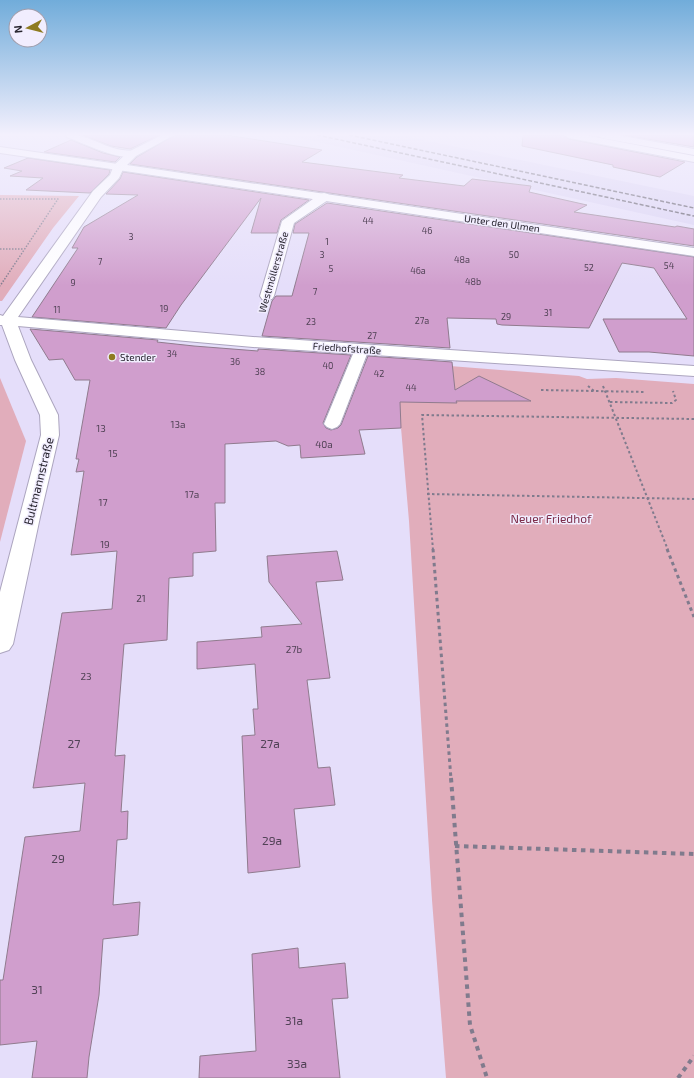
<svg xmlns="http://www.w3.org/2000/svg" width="694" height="1078" font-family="'Exo 2',sans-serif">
<rect width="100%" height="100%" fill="#e5defa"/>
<polygon fill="#d9d1f3" points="286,135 399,135 694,196 694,225"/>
<g fill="#e1adbb">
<polygon points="0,195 79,196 53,228 2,301 0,301"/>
<polygon points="399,362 579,376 587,379 616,378 694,384 694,1078 446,1078 432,900 409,521 400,416"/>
<polygon points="0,378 26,441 0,542"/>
</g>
<g fill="#d09ecd" stroke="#907b8e">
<polygon points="83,135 159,135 130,149 111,146"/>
<polygon points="175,135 226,135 322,150 302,162 403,175 399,178 464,186 472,179 531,186 529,192 587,205 574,212 675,227 677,226 694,229 694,246 130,164 137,157"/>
<polygon points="523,135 563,135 569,139 685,162 660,177 613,167 613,165 522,146"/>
<polygon points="624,135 694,135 694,147"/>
<polygon points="71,140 103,153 120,157 115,162 44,152"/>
<polygon points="28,158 110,170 109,174 90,193 26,190 43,178 10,176 22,171 4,168"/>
<polygon points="123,172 309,200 281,220 277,233 251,233 261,198 181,305 166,328 32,317 78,248 72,248 84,227 138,195 106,194 120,179"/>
<polygon points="327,203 694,257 694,356 649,352 619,352 603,319 687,319 654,268 622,263 589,328 502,325 497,324 496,319 447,318 450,348 262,336 272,301 276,296 292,296 309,233 293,233 295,224"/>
<polygon points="30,329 158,340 157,342 194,346 258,351 258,349 351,355 323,423 326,428 331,430 338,428 341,425 368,356 452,362 455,390 479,376 531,401 456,401 457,403 400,402 401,428 359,430 365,454 301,458 300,445 288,446 276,441 225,444 225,503 215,503 216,551 193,553 193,576 169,578 167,640 124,644 115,756 125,755 121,812 128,811 127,839 117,840 113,905 140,902 138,935 103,939 99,995 89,1057 87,1078 32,1078 37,1041 0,1045 0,980 3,980 25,837 80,831 85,783 33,788 62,613 112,609 117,551 71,555 84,471 76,472 79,459 76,459 90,380 75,380 63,359 49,360"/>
<polygon points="337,551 343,580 316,582 330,678 307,680 318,768 330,767 335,805 294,809 300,867 248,873 242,736 255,735 253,709 258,709 255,664 197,669 197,642 262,637 261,627 302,624 269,582 267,556"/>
<polygon points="298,948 299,968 345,963 348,998 332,999 340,1078 199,1078 200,1056 256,1051 252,954"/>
</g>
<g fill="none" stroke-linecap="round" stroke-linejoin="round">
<g stroke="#aca5bf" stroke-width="2">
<polygon id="service" points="362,345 367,346 369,349 340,424 337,427 332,429 327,427 324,424 355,349 357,346"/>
</g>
<g stroke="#aca5bf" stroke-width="2">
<g id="minor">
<path d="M 66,135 C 85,133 99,145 117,149 C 123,151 133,149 137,154 C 128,165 80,142 67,137 Z"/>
<polygon points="564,135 584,135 694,156 694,162 569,138"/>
<polygon points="118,164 124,167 119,178 101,197 18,317 253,337 694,366 694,376 253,347 18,326 31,360 58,415 59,435 40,517 13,644 9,650 0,653 0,592 41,435 40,415 15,360 2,325 0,325 0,315 3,316 93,191 110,175 114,165"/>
<polygon points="324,193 328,194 330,197 328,200 294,223 274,296 272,299 267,300 262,299 260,296 282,221 320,194"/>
</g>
</g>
<g stroke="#aca5bf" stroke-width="2">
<g id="tertiary">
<polygon points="597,135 617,135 694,149 694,155 602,138"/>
<polygon points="0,147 118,164 124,167 118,170 0,153"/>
</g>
</g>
<g stroke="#aca5bf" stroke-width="2">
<polygon id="secondary" points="162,135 174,135 136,156 127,165 694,248 694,256 118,170 112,167 128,152"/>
</g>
<g stroke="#807b8d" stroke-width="1.5" stroke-dasharray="1.5 1.5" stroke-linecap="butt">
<polyline points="0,199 58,199 0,286"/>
<polyline points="0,249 24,249"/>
</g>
<g stroke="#807b8d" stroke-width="2" stroke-dasharray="2.5 2.5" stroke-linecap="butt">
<polyline points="588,386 594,391"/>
<polyline points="603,386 668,550"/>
<polyline points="541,390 646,392"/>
<polyline points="610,402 672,403 676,400 673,391"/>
<polyline points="427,494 694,499"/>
<polyline points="433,550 422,415 694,419"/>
</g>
<g stroke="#807b8d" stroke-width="3" stroke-dasharray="3.5 3.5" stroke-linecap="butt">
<polyline points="433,549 451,779"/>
<polyline points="667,549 694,617"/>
</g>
<g stroke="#807b8d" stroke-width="4" stroke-dasharray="4.5 4.5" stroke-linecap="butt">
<polyline points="451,778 470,1025 487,1078"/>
<polyline points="455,846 694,854"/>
<polyline points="678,1078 694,1056"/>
</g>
<use href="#service" fill="#fff" fill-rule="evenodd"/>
<use href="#minor" fill="#fff" fill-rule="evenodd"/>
<use href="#tertiary" fill="#fff" fill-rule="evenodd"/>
<use href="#secondary" fill="#fff" fill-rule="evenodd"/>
<g stroke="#4f4b59" stroke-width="1.5" stroke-dasharray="4 2" stroke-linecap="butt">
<polyline points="317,135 694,216"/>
<polyline points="349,135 694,208"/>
</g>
</g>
<linearGradient id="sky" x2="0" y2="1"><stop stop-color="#71acda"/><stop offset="0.47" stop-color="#f3f0fd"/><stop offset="1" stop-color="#f3f0fd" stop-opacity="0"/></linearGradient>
<rect width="694" height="286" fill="url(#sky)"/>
<circle fill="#8e7b20" stroke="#f1edfe" stroke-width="1.5" cx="112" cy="357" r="4"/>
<g text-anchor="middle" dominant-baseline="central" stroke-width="3" stroke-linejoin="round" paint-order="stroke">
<g font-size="9" fill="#514256">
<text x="368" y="220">44</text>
<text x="427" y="230">46</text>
<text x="131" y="236">3</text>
<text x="327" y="241">1</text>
<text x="322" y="254">3</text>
<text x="514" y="254">50</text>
<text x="462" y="259">48a</text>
<text x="100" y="261">7</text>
<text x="669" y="265">54</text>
<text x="589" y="267">52</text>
<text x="331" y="268">5</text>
<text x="418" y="270">46a</text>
<text x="473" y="281">48b</text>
<text x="73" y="282">9</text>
<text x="315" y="291">7</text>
<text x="164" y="308">19</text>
<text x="57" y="309">11</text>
<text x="548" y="312">31</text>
<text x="506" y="316">29</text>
<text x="422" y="320">27a</text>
<text x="311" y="321">23</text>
<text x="372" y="335">27</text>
<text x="172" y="353">34</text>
<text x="235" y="361">36</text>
<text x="328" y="365">40</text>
<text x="260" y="371">38</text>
<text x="379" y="373">42</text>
<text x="411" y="387">44</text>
</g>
<g font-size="10" fill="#27242e" stroke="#f1edfe">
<text transform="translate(502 223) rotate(8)">Unter den Ulmen</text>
<text transform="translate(273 272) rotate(-74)">Westmöllerstraße</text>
<text transform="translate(347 348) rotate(4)">Friedhofstraße</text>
</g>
<g font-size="10" fill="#27242e" stroke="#f1edfe" text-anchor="start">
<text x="120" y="357">Stender</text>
</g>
<g font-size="10" fill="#514256">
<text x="178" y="424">13a</text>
<text x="101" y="428">13</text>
<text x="324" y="444">40a</text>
<text x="113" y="453">15</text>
<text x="192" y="494">17a</text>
<text x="103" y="502">17</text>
<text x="105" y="544">19</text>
<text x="141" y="598">21</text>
<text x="294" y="649">27b</text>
<text x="86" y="676">23</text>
</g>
<g font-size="12" fill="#27242e" stroke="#f1edfe">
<text transform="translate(38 481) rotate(-76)">Bultmannstraße</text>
</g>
<g font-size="12" fill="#7c2c49" stroke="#f1edfe">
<text x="551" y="518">Neuer Friedhof</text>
</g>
<g font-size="12" fill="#514256">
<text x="74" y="743">27</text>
<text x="270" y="743">27a</text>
<text x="272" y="840">29a</text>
<text x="58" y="858">29</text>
<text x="37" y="989">31</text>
<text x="294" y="1020">31a</text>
<text x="297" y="1063">33a</text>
</g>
</g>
<g transform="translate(28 28) rotate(263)"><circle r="19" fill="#f1edfe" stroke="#a09dab"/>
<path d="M0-3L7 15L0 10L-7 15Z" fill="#8e7b20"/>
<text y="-6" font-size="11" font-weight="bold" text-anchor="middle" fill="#27242e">N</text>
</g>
</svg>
